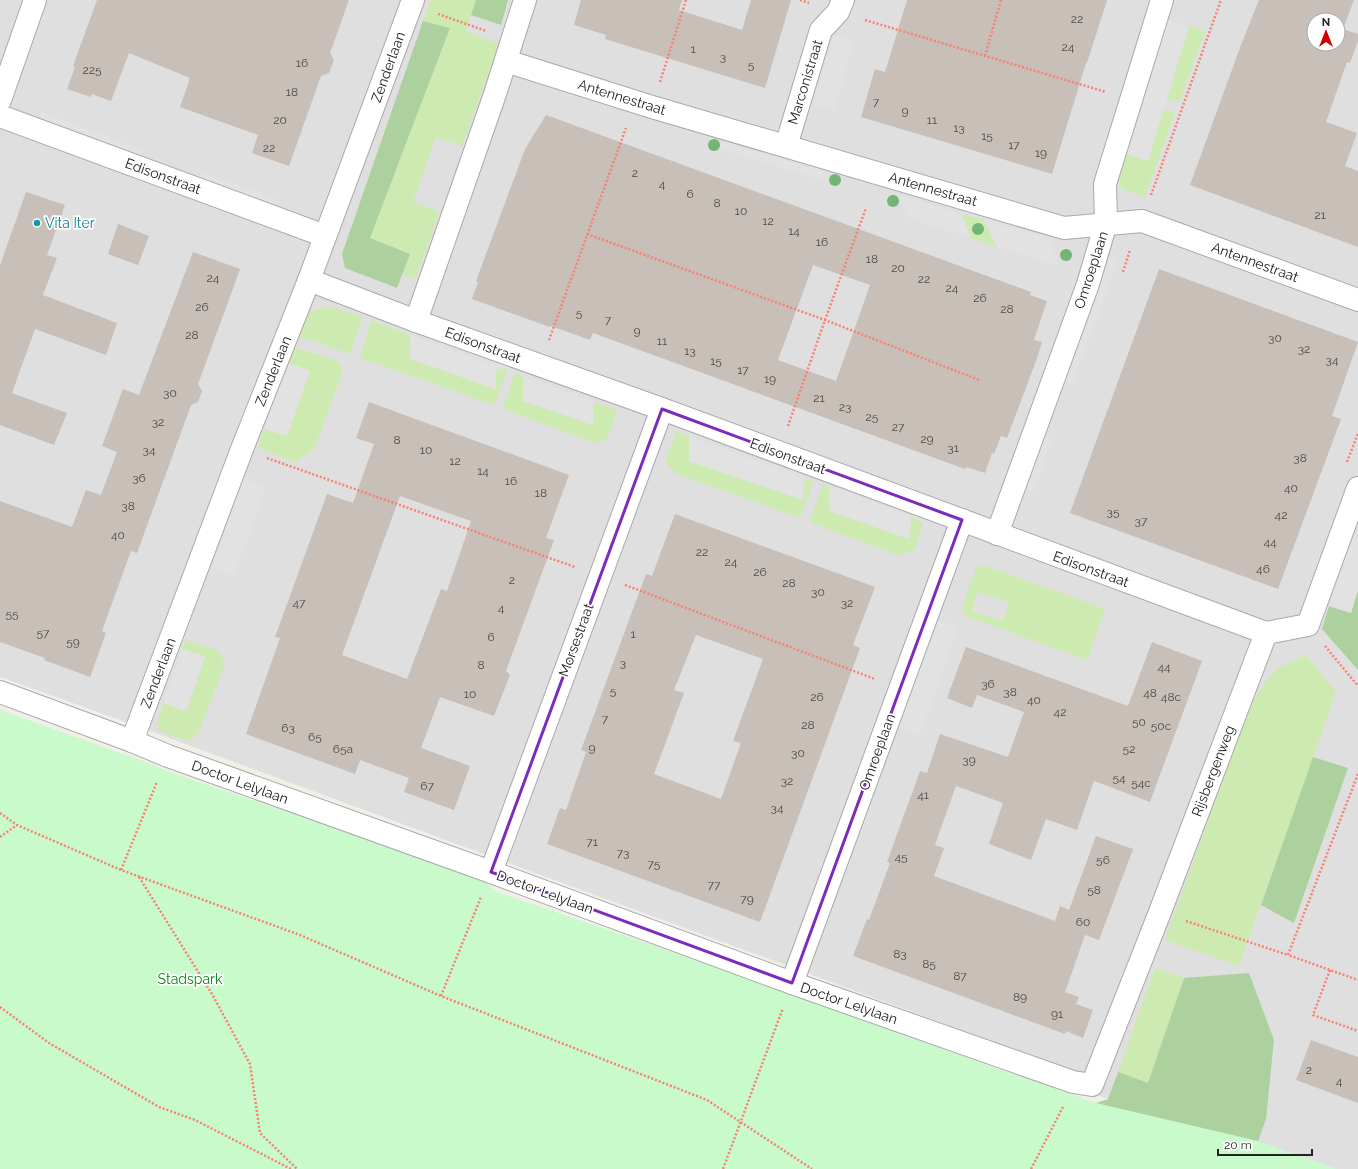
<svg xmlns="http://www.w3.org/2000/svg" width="1358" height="1169" font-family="Raleway,sans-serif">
<rect width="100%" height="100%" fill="#f2efe9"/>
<path fill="#e0dfdf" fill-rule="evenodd" d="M 0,0 L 1358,0 L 1358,1169 L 1302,1169 L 1072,1086 L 1078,1073 L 142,728 L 0,677 ZM 1314,20 L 1338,20 L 1338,44 L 1314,44 Z"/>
<g fill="#cdebb0" fill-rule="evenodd">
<polygon points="431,0 476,0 466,31 499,44 462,146 436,137 413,202 439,212 415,280 403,274 410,254 370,238 450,29 423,21"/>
<polygon points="1189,26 1205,31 1179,103 1167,99"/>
<polygon points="1163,109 1175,113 1145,197 1121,189 1119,177 1126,154 1148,160"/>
<polygon points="961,214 984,220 997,247 971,238"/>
<polygon points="329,306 363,317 350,354 298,336 307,313"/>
<polygon points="371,320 410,335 411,359 496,389 496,372 502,368 507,370 494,405 360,358"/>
<polygon points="293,347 336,360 343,371 314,450 294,462 258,448 264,429 287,436 310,371 288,363"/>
<polygon points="515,373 523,377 524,401 593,425 593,404 597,403 618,410 607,439 597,444 503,409"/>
<polygon points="676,432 689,436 690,461 803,500 804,482 809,479 813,481 800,518 676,474 665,462"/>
<polygon points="823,485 829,486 829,511 909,539 911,516 923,524 915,549 900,556 809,522"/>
<path d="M 983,565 L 1105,609 L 1087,660 L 965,616 L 961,610 L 976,568 ZM 978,592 L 1009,603 L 1003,621 L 972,611 Z"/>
<polygon points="186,640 219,651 225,665 198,734 188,741 159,731 157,722 163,703 186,711 205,657 182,649"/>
<polygon points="1305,655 1336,692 1239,966 1165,940 1248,710 1263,685 1278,668"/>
<polygon points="1155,968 1184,978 1148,1083 1118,1072"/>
</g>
<g fill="#add19e">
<polygon points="476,0 508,0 501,25 471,15"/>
<polygon points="423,21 450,28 370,238 410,254 397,288 345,268 342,254"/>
<polygon points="1358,590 1358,670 1322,629 1329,606 1351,613"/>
<polygon points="1313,757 1348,768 1294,923 1261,905"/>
<polygon points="1249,973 1274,1040 1266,1119 1248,1169 1044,1169 1090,1105 1108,1099 1118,1072 1148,1083 1184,978"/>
</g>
<polygon fill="#c8facc" points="0,710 151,764 175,774 480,878 497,892 778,988 984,1064 1096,1103 1258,1141 1337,1169 0,1169"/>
<g fill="#e2e2e2">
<polygon points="1166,19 1189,26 1148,161 1126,154"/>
<polygon points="833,36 854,41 834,110 813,104"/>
<polygon points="42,112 144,150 141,159 39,121"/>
<polygon points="722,141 828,173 826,181 720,149"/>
<polygon points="201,172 280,200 277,208 198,180"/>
<polygon points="897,194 961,214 971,238 909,219"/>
<polygon points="984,220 1049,239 1059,266 997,247"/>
<polygon points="1110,257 1118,259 1073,384 1065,381"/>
<polygon points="410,335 496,366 496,389 410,359"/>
<polygon points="288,363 310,371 287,436 264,429"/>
<polygon points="523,377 593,400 593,425 523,401"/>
<polygon points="689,436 804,478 803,500 689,461"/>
<polygon points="1045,436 1053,439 1034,491 1026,488"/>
<polygon points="243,479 266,487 234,576 212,568"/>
<polygon points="829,486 911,516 909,539 829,511"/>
<polygon points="1352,534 1358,535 1358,590 1351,613 1329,606"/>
<polygon points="937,619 958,627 920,735 899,728"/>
<polygon points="182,649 205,656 186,711 163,703"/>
</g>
<g fill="#c7bfb8" fill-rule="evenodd">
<polygon points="97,0 349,0 330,53 334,60 329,73 321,76 289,166 252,153 258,135 180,107 190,78 129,53 111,101 92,94 91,97 67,89 75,67 73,66"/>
<polygon points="581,0 682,0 679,10 742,30 751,0 791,0 765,88 605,39 606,35 574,25"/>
<polygon points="907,0 1107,0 1087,63 1086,63 1052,174 861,117 875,69 885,72"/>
<path d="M 1259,0 L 1354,0 L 1343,29 L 1358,34 L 1358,41 L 1350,63 L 1347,62 L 1326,122 L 1357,133 L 1345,166 L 1358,171 L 1358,247 L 1190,185 L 1241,45 ZM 1314,20 L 1338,20 L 1338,44 L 1314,44 Z"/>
<path d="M 546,115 L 1031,292 L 1030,295 L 1047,301 L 1034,340 L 1042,342 L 1036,361 L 1007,438 L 1001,436 L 994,454 L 992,453 L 985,473 L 966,467 L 965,469 L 593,333 L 590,340 L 551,326 L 550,327 L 472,299 L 478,282 L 476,281 L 525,149 ZM 813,265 L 870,285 L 836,381 L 778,360 Z"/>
<polygon points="26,192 65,205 47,255 57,258 43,295 117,323 106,355 35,329 12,393 67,413 54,445 0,425 0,265"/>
<polygon points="118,224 149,236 138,265 108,254"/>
<polygon points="193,252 240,269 204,368 198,384 202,391 198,402 191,405 137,553 131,551 102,631 106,633 90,677 44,660 45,658 0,642 0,501 72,527 86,490 101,495 117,452 102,446 123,389 139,395"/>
<polygon points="1159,269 1358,342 1332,416 1341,419 1278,589 1070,513"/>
<path d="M 369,402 L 569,475 L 546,538 L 554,540 L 506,671 L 510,675 L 494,716 L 440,697 L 421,748 L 470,766 L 454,810 L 404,792 L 409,778 L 360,760 L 355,774 L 246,734 L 280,638 L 275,637 L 327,494 L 353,503 L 374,444 L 356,438 ZM 400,496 L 471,521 L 447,591 L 441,589 L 407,679 L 342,655 Z"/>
<path d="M 675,514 L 875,587 L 853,645 L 860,648 L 760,922 L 547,844 L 560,808 L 566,810 L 586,752 L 581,750 L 646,574 L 652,576 ZM 696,635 L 763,659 L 733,741 L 741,743 L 721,799 L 654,774 L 684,693 L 674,690 Z"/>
<polygon points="1152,642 1202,661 1150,802 1094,781 1077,830 1046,819 1031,860 989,844 1003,803 956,786 935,845 944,848 934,876 1055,921 1060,906 1069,910 1096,836 1133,849 1099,940 1085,935 1065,992 1079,997 1076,1004 1093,1010 1083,1038 1066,1031 1065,1034 853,956 867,919 869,920 890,863 887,862 920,771 927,773 940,734 1008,757 1024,712 977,695 972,708 947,698 966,647 1128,706"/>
<polygon points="1311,1040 1358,1057 1358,1103 1296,1080"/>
</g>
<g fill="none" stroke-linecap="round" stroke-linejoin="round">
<g stroke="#a9a9a9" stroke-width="24">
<g id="street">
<polyline points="506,61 652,107 1064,228 1142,221 1358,300"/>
<polyline points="0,100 35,0"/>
<polyline points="0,116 325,236"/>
<polyline points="786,146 821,30 838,12 843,0"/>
<polyline points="309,280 416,321 662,409 1266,633"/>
<polyline points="416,321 495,94 525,0"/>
<polyline points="997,534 1088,284 1106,223 1105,184 1162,0"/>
<polyline points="0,692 132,741 168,756 491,872 792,983 1073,1082 1092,1085 1160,912 1266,633 1308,625 1358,488"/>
<polyline points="132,741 242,449 309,280 413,0"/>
<polyline points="491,872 662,409"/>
<polyline points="792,983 962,520"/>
</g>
</g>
<g stroke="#fa8072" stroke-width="2.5" stroke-dasharray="2 2" stroke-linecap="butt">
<polyline points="800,0 809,3"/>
<polyline points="438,14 486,31"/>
<polyline points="865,20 1106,92"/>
<polyline points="985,56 1001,0"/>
<polyline points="660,82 686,0"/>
<polyline points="1151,195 1221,0"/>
<polyline points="587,234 825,320 979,380"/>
<polyline points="1123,272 1130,250"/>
<polyline points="549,340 626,128"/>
<polyline points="788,426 825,320 866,208"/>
<polyline points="267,458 575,567"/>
<polyline points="1347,462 1358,433"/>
<polyline points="625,585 875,679"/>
<polyline points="1325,646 1358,686"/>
<polyline points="1358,774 1288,955 1358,980"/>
<polyline points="0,813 17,825 121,870 300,935 441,996 707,1100 812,1169"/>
<polyline points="0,837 17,825"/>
<polyline points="121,870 157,782"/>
<polyline points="139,877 212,994 250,1064 260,1133 297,1169"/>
<polyline points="1186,921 1288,955"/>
<polyline points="1330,970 1313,1015 1358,1031"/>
<polyline points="441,996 481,897"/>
<polyline points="0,1007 49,1043 159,1107 195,1120 291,1169"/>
<polyline points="723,1169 783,1008"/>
<polyline points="1031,1169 1063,1107"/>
</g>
<use href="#street" stroke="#fff" stroke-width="22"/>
</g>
<g fill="#74b475">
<circle cx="714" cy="145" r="6"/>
<circle cx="835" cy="180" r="6"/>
<circle cx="893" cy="201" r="6"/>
<circle cx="978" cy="229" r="6"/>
<circle cx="1066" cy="255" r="6"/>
</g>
<path fill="none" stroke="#7b2cbf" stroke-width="3" stroke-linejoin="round" d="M 662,409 L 962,520 L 792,983 L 491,872 Z"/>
<circle fill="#0f9aa8" stroke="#fff" stroke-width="1.5" cx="37" cy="223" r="4"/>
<g text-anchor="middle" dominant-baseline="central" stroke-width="3.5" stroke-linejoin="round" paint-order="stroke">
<g font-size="12" fill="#4b4948">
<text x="1077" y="19">22</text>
<text x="1068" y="47">24</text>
<text x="693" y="49">1</text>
<text x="723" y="57">3</text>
<text x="302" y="63">16</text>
<text x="751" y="65">5</text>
<text x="92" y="70">225</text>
<text x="292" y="92">18</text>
<text x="876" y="102">7</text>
<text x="905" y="111">9</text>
<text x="280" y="120">20</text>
<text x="932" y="120">11</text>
<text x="959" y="128">13</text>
<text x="987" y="136">15</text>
<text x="1014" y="145">17</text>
<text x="269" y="148">22</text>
<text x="1041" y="153">19</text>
<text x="635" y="173">2</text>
<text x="662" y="184">4</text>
<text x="690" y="194">6</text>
<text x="717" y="203">8</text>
<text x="741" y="211">10</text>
<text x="1320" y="215">21</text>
<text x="768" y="221">12</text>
<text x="794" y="231">14</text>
<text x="822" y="242">16</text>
<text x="872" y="259">18</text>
<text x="898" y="268">20</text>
<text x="213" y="278">24</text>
<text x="924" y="279">22</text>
<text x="952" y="288">24</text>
<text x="980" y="298">26</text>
<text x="202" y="307">26</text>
<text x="1007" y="309">28</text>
<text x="579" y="313">5</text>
<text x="608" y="320">7</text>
<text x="637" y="331">9</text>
<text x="192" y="335">28</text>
<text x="1275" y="338">30</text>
<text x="662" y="341">11</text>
<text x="1304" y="349">32</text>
<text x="690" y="351">13</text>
<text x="1332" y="360">34</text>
<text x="716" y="361">15</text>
<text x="743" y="370">17</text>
<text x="770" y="379">19</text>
<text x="170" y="393">30</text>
<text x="819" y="398">21</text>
<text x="845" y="407">23</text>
<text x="872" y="417">25</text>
<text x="158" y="422">32</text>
<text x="898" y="427">27</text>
<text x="927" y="439">29</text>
<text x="397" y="440">8</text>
<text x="953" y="448">31</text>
<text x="149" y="450">34</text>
<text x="426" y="450">10</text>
<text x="1300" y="458">38</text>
<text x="455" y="461">12</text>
<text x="483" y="471">14</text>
<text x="139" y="478">36</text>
<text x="511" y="481">16</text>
<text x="1291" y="488">40</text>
<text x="541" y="493">18</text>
<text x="128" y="506">38</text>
<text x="1113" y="512">35</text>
<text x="1281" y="515">42</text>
<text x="1141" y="521">37</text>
<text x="118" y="535">40</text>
<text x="1270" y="542">44</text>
<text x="702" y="552">22</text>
<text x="731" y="562">24</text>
<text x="1263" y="569">46</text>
<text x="760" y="572">26</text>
<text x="512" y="580">2</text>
<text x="789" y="583">28</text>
<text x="818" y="592">30</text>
<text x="299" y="603">47</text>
<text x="847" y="603">32</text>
<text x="501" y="608">4</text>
<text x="12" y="614">55</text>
<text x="43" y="633">57</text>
<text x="633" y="634">1</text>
<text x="491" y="637">6</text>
<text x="73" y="642">59</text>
<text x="623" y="663">3</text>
<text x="481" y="665">8</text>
<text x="1164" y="667">44</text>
<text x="988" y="684">36</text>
<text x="613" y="691">5</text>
<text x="1010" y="692">38</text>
<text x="1150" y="693">48</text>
<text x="470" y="694">10</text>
<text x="817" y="697">26</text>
<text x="1171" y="697">48c</text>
<text x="1034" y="700">40</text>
<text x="1060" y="712">42</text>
<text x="605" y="719">7</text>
<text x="1139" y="722">50</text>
<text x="808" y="725">28</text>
<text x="1161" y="726">50c</text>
<text x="288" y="728">63</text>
<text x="315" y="737">65</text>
<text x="592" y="748">9</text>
<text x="343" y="749">65a</text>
<text x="1129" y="749">52</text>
<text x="798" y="753">30</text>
<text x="969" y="760">39</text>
<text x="1119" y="778">54</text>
<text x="787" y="781">32</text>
<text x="1141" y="783">54c</text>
<text x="427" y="786">67</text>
<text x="923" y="795">41</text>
<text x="777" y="808">34</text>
<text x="592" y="842">71</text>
<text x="623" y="853">73</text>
<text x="901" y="857">45</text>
<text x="1103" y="860">56</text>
<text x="654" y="864">75</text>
<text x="714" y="885">77</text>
<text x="1094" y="890">58</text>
<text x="747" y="899">79</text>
<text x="1083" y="922">60</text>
<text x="900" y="954">83</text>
<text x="929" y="964">85</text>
<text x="960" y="976">87</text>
<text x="1020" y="997">89</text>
<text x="1057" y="1014">91</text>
<text x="1309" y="1070">2</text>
<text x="1339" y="1081">4</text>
</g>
<g font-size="14" fill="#222" stroke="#fff">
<text transform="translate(388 67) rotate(-70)">Zenderlaan</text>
<text transform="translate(805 82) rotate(-73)">Marconistraat</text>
<text transform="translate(622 97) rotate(17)">Antennestraat</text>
<text transform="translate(163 176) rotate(20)">Edisonstraat</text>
<text transform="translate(933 189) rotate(16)">Antennestraat</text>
<text transform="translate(1255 262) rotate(20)">Antennestraat</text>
<text transform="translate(1091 270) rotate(-72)">Omroeplaan</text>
<text transform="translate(483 345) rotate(20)">Edisonstraat</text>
<text transform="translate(273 371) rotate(-68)">Zenderlaan</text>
<text transform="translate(788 456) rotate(20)">Edisonstraat</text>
<text transform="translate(1091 569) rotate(20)">Edisonstraat</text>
<text transform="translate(576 640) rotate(-70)">Morsestraat</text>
<text transform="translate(158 673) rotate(-69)">Zenderlaan</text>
<text transform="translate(877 752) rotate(-70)">Omroeplaan</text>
<text transform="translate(1213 771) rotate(-69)">Rijsbergenweg</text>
<text transform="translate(240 782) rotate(20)">Doctor Lelylaan</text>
<text transform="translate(545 892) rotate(20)">Doctor Lelylaan</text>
<text transform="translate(849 1003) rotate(19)">Doctor Lelylaan</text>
</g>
<g font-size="14" fill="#0d838f" stroke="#fff" text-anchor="start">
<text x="45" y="223">Vita Iter</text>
</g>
<g font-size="14" fill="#0c8416" stroke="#fff">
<text x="190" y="979">Stadspark</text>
</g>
</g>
<g transform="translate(1326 32)"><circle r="19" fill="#ffffff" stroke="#a7a7a7"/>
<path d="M0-3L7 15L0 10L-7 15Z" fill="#d40000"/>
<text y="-6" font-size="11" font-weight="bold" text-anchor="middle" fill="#222222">N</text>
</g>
<path d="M1218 1149v6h94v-6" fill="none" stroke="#222222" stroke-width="2"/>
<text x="1224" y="1149" font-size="12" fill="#222222" stroke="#ffffff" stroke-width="3" paint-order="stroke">20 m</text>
</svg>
